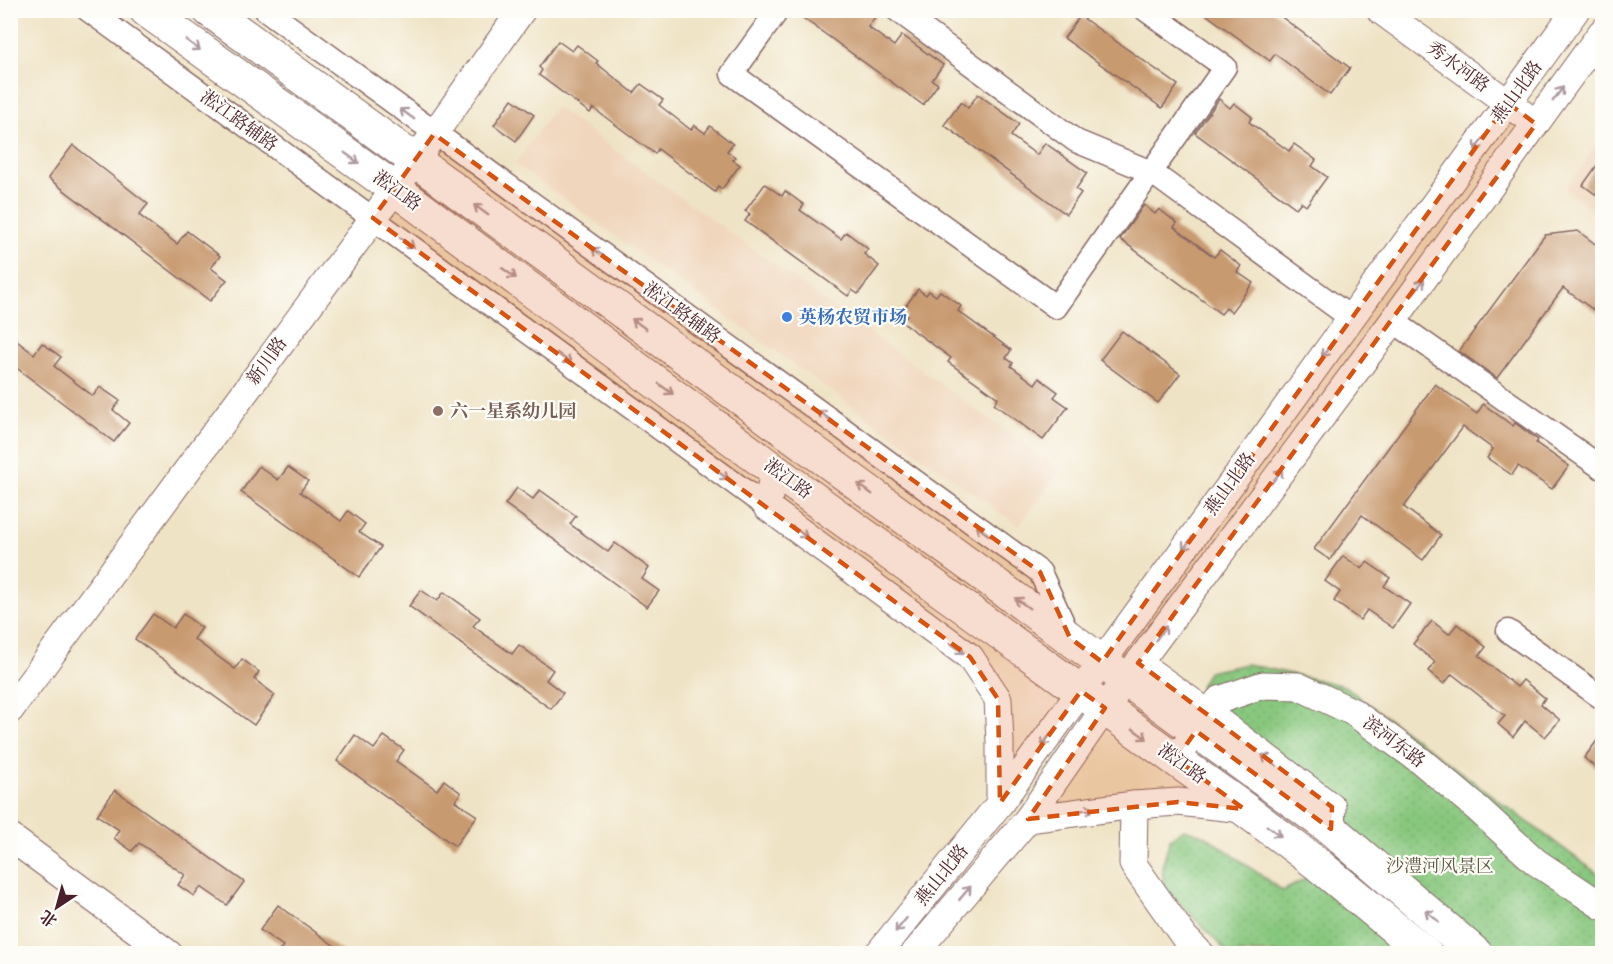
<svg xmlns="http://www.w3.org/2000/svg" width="1613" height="964" font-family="'IM FELL French Canon','Noto Serif SC',serif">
<defs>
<pattern id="park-dots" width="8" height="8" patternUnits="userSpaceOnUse" patternTransform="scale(1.5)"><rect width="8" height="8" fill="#88c77e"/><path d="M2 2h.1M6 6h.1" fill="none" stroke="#77aa6d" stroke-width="1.8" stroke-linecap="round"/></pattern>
</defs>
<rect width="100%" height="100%" fill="#fdfcf7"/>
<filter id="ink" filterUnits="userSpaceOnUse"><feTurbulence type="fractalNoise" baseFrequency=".0167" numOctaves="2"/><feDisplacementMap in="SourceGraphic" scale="12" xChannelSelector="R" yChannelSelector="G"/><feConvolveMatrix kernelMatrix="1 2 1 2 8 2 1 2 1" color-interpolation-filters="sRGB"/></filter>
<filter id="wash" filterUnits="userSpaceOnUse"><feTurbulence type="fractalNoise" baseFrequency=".008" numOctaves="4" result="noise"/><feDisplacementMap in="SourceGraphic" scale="24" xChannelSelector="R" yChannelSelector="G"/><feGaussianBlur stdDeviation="1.35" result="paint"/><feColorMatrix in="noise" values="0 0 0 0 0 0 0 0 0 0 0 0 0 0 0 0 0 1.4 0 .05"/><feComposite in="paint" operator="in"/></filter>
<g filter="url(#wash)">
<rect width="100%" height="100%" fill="#efe3c5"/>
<g fill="#f0d6bc">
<polygon points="555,107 1060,470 1019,526 515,164"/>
<polygon points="1602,137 1602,216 1565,190"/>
</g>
<polygon fill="url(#park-dots)" stroke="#697354" stroke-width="1.5" points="1247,664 1344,686 1602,877 1602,953 1228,953 1164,887 1162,867 1170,839 1184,829 1206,836 1283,891 1315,874 1357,833 1222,737 1200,686 1208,672"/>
<g id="blocks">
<g fill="#c89a70">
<polygon points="792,10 880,10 868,27 894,46 902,35 943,65 932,80 938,84 923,105"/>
<polygon points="1200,10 1272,10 1350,68 1330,95 1275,54 1270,61"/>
<polygon points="1080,16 1178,85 1162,108 1064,38"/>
<polygon points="558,41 572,51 577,45 598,61 596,63 634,93 641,84 663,100 659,105 691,130 694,125 705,133 710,126 733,144 727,151 735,157 733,160 740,165 722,189 718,186 715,192 658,149 655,154 593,108 590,113 539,75 542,70 539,67"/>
<polygon points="978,94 1019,124 1011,136 1037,155 1045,143 1087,173 1076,189 1081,193 1066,214 944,125 961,102 968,108"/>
<polygon points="512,99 534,115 516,141 494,125"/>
<polygon points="1219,99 1230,108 1234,103 1252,117 1249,122 1289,151 1294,144 1316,160 1312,166 1327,177 1306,206 1301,202 1296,208 1195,133"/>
<polygon points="73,145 148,204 139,215 177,244 187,231 220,256 211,268 227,280 210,301 48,178"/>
<polygon points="1602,158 1602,199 1583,185"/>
<polygon points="765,184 782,196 785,191 804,205 800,210 841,239 846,232 868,249 864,254 879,266 858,294 852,290 848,296 745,221 750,214 745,211"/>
<polygon points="1144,205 1155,214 1159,209 1177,223 1174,227 1214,257 1220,250 1241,266 1237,272 1253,283 1231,312 1226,308 1221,314 1120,239"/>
<polygon points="1578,231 1602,249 1602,316 1563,288 1497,378 1459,351 1545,235"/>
<polygon points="918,289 926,295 929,291 936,296 940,291 961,306 958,311 1011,350 1006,358 1013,363 1011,366 1035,384 1039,378 1058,392 1054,397 1068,407 1043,440 994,404 998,398 948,362 951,358 902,322 907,315 902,311"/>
<polygon points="1122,331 1180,374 1158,403 1100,360"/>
<polygon points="10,336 34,354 42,343 61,357 54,366 93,396 100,387 120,401 113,410 129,423 114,442 10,363"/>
<polygon points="1435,384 1477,414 1483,404 1513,426 1515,423 1538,440 1536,443 1569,466 1552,489 1518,466 1512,475 1487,458 1493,449 1463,427 1404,507 1441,535 1423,560 1362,515 1330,560 1314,549"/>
<polygon points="259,466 278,480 288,467 308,481 300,492 341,521 348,511 365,524 359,532 381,547 359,577 241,492"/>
<polygon points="517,488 533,499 540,490 576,516 570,524 608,552 615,543 649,568 642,579 659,591 647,607 505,504"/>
<polygon points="1343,556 1362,569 1367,562 1390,578 1384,586 1410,604 1393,628 1367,610 1360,620 1334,601 1340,592 1325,581"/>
<polygon points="421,590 437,601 444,592 480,618 473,626 512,654 519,645 553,670 546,680 563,693 551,709 409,606"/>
<polygon points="153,614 173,628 183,614 202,628 194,639 235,669 242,659 259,672 254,679 275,695 254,725 135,639"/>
<polygon points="1432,621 1449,634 1457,624 1486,647 1479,656 1517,687 1523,680 1545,698 1541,704 1560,720 1545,737 1525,721 1513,737 1498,724 1505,716 1452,674 1444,684 1428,671 1435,662 1413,644"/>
<polygon points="1602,734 1602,773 1584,758"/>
<polygon points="355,735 374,749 384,736 404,750 396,761 437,790 444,780 461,793 455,801 477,816 455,846 337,761"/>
<polygon points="115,790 244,882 227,905 201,887 194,896 178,885 185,875 139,843 132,851 114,838 119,830 97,815"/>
<polygon points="278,905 346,954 277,954 283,946 260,930"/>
</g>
</g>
</g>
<g filter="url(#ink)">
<use href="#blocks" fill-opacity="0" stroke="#846461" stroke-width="1.5"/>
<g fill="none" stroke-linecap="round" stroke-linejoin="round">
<g stroke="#846461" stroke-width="25">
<g id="minor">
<polyline points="88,10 767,507"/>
<polyline points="266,10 1040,572 1069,636"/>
<polyline points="778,10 732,74 1056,307 1225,67 1146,10"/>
<polyline points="897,10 1076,141 1151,172 1351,318"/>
<polyline points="1393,321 1602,468"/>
<polyline points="1508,631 1602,698"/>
</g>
</g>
<g stroke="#846461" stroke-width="29">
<g id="tertiary">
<polyline points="1380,10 1523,114"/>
<polyline points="774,470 767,507 970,657 998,699 1000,742 1000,803"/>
<polyline points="1138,663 1209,714 1332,807 1331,829"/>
<polyline points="10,710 395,189 522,10"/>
<polyline points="1184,748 1219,700 1263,685 1298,686 1353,712 1421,761 1478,809 1536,862 1602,906"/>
<polyline points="1134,805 1133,864 1185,938 1201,954"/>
<polyline points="1028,819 1134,805 1178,802 1244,809"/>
<polyline points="10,837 169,954"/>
<polyline points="878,954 1000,803 1351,318 1576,10"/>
<polyline points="914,954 1028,819 1105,708 1393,321 1602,32"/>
</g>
</g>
<g stroke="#846461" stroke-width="35">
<g id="primary">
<polyline points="146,10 395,189 774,470 1244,809 1316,863 1426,954"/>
<polyline points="209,10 1331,829 1476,954"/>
</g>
</g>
<use href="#minor" stroke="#fff" stroke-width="22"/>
<use href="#tertiary" stroke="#fff" stroke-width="27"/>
<use href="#primary" stroke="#fff" stroke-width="33"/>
</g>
<defs><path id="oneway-shaft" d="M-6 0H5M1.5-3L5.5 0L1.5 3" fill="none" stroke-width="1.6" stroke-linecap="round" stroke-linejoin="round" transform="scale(1.5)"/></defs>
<g stroke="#ae9aa0">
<use href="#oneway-shaft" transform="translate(193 45) rotate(36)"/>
<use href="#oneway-shaft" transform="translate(1558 94) rotate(-54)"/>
<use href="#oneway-shaft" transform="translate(407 114) rotate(-144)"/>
<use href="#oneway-shaft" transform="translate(1480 143) rotate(126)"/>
<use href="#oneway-shaft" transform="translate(352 158) rotate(36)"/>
<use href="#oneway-shaft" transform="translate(481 210) rotate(-144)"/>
<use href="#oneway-shaft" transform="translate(407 243) rotate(36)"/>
<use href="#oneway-shaft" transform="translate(599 253) rotate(-144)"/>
<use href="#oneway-shaft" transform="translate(509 273) rotate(36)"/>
<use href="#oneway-shaft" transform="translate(1419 286) rotate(-54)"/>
<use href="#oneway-shaft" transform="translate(639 324) rotate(-144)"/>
<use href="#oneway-shaft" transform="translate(1327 350) rotate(126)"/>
<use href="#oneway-shaft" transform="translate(564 358) rotate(36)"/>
<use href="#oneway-shaft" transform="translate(666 389) rotate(36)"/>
<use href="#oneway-shaft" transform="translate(825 416) rotate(-144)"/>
<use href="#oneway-shaft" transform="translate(721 474) rotate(36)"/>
<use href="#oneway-shaft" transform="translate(1277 476) rotate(-53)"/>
<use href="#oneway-shaft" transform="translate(865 489) rotate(-144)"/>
<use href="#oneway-shaft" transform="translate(983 531) rotate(-144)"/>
<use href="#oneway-shaft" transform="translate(800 532) rotate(37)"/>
<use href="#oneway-shaft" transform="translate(1188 543) rotate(126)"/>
<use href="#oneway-shaft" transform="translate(1022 603) rotate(-144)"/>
<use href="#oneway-shaft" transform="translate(1161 633) rotate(-53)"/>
<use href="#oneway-shaft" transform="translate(957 648) rotate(37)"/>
<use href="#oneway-shaft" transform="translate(1140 734) rotate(36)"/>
<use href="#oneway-shaft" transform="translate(1047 739) rotate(126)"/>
<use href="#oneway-shaft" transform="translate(1269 760) rotate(-143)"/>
<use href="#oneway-shaft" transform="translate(1085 810) rotate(-7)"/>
<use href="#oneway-shaft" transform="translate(1274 831) rotate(37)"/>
<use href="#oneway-shaft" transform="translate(965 893) rotate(-50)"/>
<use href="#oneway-shaft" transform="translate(1432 916) rotate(-140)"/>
<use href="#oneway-shaft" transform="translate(901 925) rotate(129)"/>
</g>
</g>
<path fill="#d8530f" fill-opacity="0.2" stroke="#d8530f" stroke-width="4.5" stroke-dasharray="12 8" stroke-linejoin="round" d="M 1508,103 L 1536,124 L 1138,663 L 1332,807 L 1331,829 L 1196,731 L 1176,759 L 1244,809 L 1178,802 L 1028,819 L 1105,708 L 1081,691 L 1000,803 L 998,699 L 970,657 L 373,218 L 434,134 L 1040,572 L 1070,638 L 1102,662 Z"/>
<circle fill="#3f7fe0" stroke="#fdfcf7" stroke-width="2" cx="787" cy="317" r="6"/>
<circle fill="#8d6e63" stroke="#fdfcf7" stroke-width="2" cx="438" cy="411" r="6"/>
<g text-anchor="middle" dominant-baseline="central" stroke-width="4.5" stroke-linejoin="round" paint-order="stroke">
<g font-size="18" fill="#4a1f2b" stroke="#fdfcf7">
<text transform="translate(1458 67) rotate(36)">秀水河路</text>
<text transform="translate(1517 92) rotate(-54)">燕山北路</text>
<text transform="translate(239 121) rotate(36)">淞江路辅路</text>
<text transform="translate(397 191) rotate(36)">淞江路</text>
<text transform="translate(682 313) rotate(36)">淞江路辅路</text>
<text transform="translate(267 361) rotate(-54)">新川路</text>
<text transform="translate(788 479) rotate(36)">淞江路</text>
<text transform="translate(1230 484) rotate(-54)">燕山北路</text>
<text transform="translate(1394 742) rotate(37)">滨河东路</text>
<text transform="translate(1182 764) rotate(36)">淞江路</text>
<text transform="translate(942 875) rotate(-51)">燕山北路</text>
</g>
<g font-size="18" font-weight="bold" fill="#366cbe" stroke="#fdfcf7" text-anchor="start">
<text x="799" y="317">英杨农贸市场</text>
</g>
<g font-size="18" font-weight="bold" fill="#785e54" stroke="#fdfcf7" text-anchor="start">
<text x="450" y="411">六一星系幼儿园</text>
</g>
<g font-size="18" fill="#605a48" stroke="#fdfcf7">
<text x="1440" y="866">沙澧河风景区</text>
</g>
</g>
<rect width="1613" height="964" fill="none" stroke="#fdfcf7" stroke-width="36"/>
<g transform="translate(57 907) rotate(216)" stroke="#fdfcf7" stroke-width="4.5" paint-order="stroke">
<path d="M0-4.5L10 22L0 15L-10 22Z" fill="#4a1f2b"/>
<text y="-9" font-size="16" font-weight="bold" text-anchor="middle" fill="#4a1f2b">北</text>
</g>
</svg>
